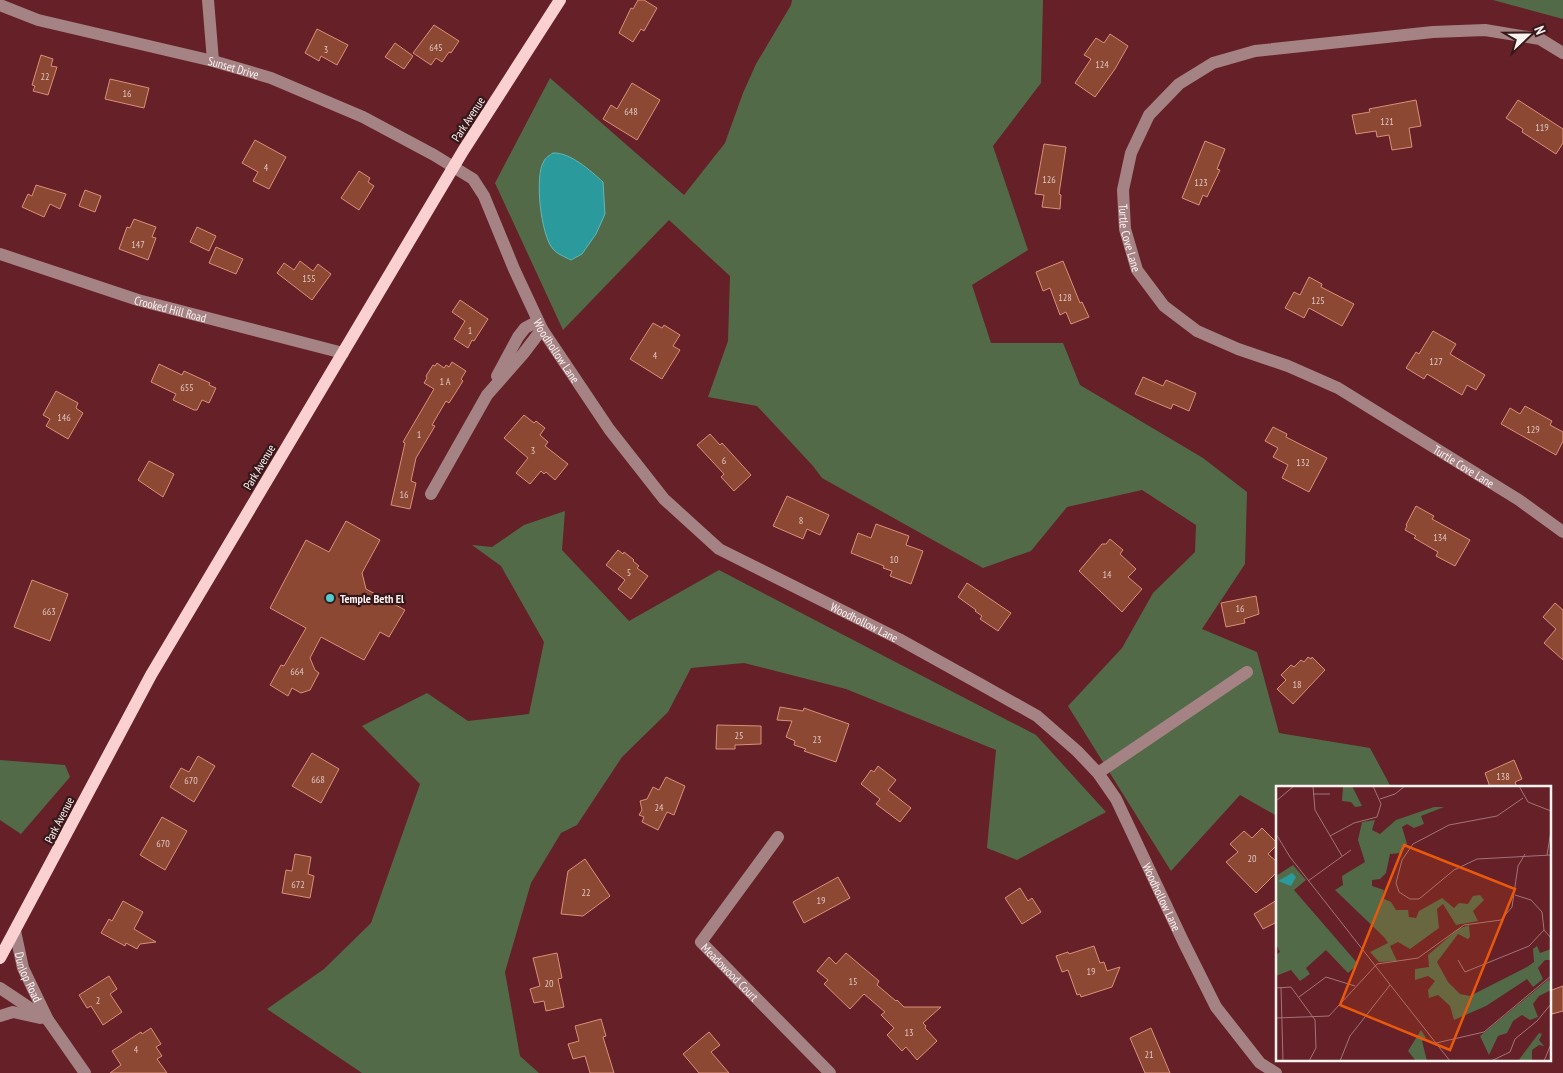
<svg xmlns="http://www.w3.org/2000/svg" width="1563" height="1073" font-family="'PT Sans Narrow',sans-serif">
<rect width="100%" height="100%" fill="#652028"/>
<g fill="#526a48">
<polygon points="792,0 1043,0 1041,83 993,146 1028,250 972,285 991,343 1063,343 1080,385 1203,458 1247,492 1245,564 1202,629 1257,652 1279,733 1370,748 1391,787 1277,787 1277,816 1240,795 1171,871 1068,706 1122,648 1153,593 1195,552 1196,525 1142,490 1067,507 1031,551 983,568 822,478 813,466 757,406 708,397 728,341 730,276 669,220 563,330 495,183 550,78 684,195 725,143 743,93 756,64 791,5"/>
<polygon points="1493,0 1563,0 1563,19"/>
<polygon points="565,511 562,550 629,621 719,570 1036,735 1106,812 1017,860 987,848 996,750 846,689 744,663 691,668 668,712 622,757 577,825 561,833 531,883 505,972 520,1056 539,1073 362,1073 267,1009 324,969 371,923 420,784 362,726 427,693 468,721 529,714 544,642 501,566 472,545 492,547 524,525"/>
<polygon points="0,760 65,765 70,777 21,834 0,820"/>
</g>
<path fill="#2a9a9c" stroke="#68b4b6" d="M 553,153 C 570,152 591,171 603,182 L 605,214 L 596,234 L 582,254 L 571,260 C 565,257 557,254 553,249 C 541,236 534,176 544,161 C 545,158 550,155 553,153 Z"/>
<g fill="#8d4834" stroke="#db8f79">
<polygon points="638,0 644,0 657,8 644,31 641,29 633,42 619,33 631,8 633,9"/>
<polygon points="434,25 459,41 451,53 449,52 442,62 436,58 431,65 413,53"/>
<polygon points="317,29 348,45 337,65 321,56 319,61 305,53"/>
<polygon points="1110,34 1128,46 1115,69 1095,97 1075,83 1091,59 1084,55 1096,38 1104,43"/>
<polygon points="395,43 413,56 404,69 385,57"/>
<polygon points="41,55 53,59 51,66 57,67 48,95 33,91 35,86 32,85"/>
<polygon points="110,79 149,88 144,108 105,99"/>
<polygon points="632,83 660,100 637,140 603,119 611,105 617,109"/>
<polygon points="1416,100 1421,126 1409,128 1412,147 1392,150 1389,135 1377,137 1376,131 1356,134 1352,115 1370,112 1369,109"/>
<polygon points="1518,100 1563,129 1563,143 1556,154 1522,132 1523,129 1506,118"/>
<polygon points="255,140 286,157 269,189 253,181 258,172 242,163"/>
<polygon points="1205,141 1225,149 1217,169 1220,170 1207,197 1203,195 1199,205 1182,198"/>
<polygon points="1044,144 1066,147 1059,194 1061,195 1060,209 1042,207 1044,195 1035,194"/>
<polygon points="359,171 370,178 368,182 374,186 359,210 341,198"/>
<polygon points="36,185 66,194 60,209 50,204 44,217 22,207 28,194 32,196"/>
<polygon points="85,190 101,196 95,212 79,206"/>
<polygon points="134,219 156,227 152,237 156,238 148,260 119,249 127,227 130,228"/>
<polygon points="197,227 216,236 209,251 190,242"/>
<polygon points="216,247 243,259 236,274 209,263"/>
<polygon points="300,261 313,271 318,264 331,274 312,300 277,273 284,263 294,270"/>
<polygon points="1063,261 1080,303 1082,302 1089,317 1071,324 1066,312 1060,315 1050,288 1043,291 1036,272"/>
<polygon points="1309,277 1322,284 1321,287 1354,304 1342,326 1309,308 1304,318 1285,308 1294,292 1300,295"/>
<polygon points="460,300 488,319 474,341 472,340 468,348 454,339 465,321 452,312"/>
<polygon points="653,323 662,328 664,325 680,335 673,346 680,350 662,379 630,359"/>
<polygon points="1433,331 1456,344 1450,354 1485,375 1476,390 1467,385 1462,395 1427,374 1424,379 1406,368 1416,352 1419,354"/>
<polygon points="452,362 466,371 461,379 463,381 449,403 446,401 432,425 435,426 416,458 411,481 416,483 410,509 391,505 405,443 403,442 434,389 424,383 427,378 426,376 433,365 435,366 437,363 444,368 446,365 449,367"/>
<polygon points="159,364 182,375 184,371 210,383 209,385 216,388 209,403 202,400 197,410 194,410 173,400 176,394 151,382"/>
<polygon points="1143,377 1163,386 1166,380 1196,393 1189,411 1173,404 1171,409 1135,394"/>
<polygon points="56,391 78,403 76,408 83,413 68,439 46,426 50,419 43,415"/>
<polygon points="1525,406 1552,421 1550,425 1563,432 1563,441 1556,455 1501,424 1510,408 1520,414"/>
<polygon points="524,415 534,423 536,421 545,428 540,435 548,442 545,446 568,464 555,480 546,472 544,474 541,471 530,484 516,473 528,458 504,438"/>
<polygon points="1273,427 1287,434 1286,437 1327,458 1309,492 1282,478 1288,465 1273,457 1278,448 1265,441"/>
<polygon points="710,434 720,445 722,443 751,475 734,491 721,477 724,474 697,445"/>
<polygon points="149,461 174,474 163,497 138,480"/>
<polygon points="787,496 829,515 820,535 807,529 803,539 773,526"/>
<polygon points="1416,506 1434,516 1432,519 1470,540 1455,566 1436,556 1438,552 1414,538 1416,536 1405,530 1407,526 1406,525"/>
<polygon points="346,521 380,540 362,573 366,589 405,610 389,637 380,632 364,660 321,637 310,658 315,670 319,673 310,690 301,693 292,688 288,696 270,685 281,665 284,666 306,628 270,608 306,540 329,552"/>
<polygon points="876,524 909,536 906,545 923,551 911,584 890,576 892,571 883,568 884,566 851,553 858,533 871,538"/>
<polygon points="1110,539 1123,550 1120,554 1136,569 1128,577 1142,589 1122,612 1079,571 1102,544 1106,544"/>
<polygon points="618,550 623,554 624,552 634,560 633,561 639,566 637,568 648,576 631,599 618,589 625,580 606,565"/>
<polygon points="32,580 68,594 50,641 14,627"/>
<polygon points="967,583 1011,613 998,631 980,619 982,616 975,611 976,610 958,597"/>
<polygon points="1256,596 1259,614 1244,619 1245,623 1226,627 1221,603"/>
<polygon points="1555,603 1563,610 1563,660 1544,643 1556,629 1543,617"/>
<polygon points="1308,657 1311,659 1312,657 1325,670 1293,704 1277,689 1286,680 1281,675 1291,665 1294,667 1301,660 1304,662"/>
<polygon points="780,707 803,711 804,708 849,724 836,762 804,751 806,749 794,745 795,741 786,737 792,721 777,720"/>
<polygon points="717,725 761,726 761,744 735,745 735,749 716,749"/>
<polygon points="312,753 339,769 321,803 292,786"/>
<polygon points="198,756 215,766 194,802 170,787 181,768 189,772"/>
<polygon points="1514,760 1522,779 1515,782 1517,787 1490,787 1485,773"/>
<polygon points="878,766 896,780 888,790 911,808 900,822 876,804 880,799 861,784 871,770 874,772"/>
<polygon points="666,777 685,786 674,815 667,812 658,830 642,822 644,817 639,815 642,810 640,801 647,799 653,787 659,790"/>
<polygon points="162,817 187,831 165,870 140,855"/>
<polygon points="1262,828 1277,843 1277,845 1268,854 1277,862 1277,872 1256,893 1226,862 1238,852 1230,844 1244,831 1252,838"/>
<polygon points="295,854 311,857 308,874 314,876 310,898 282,893 286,870 292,871"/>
<polygon points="585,859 610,896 583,916 561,914 568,871"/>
<polygon points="838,877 850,898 804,923 793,902"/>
<polygon points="1020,888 1028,901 1032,898 1041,912 1022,924 1005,898"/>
<polygon points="1277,900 1277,922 1263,929 1254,914"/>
<polygon points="123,901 143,912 134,929 156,942 140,944 137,949 126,943 125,946 101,933 109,919 112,921"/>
<polygon points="1094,946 1100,963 1104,962 1107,971 1120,967 1112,987 1081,997 1080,994 1077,995 1068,970 1062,972 1056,956 1068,952 1069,954"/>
<polygon points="557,953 562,978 558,979 564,1007 546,1011 544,1001 534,1003 530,989 540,986 533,958"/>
<polygon points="846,953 879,981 877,985 896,1001 897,1000 904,1007 941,1007 923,1023 926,1026 925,1028 937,1041 917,1060 906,1047 902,1051 887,1035 894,1028 881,1015 885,1012 864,994 850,1009 824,984 828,980 817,971 829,957 836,964"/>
<polygon points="109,976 117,989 110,994 122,1012 103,1025 91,1006 87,1008 79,995"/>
<polygon points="1563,986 1563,1011 1552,1014 1549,1004 1549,991"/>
<polygon points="601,1019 606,1036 603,1037 614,1073 590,1073 585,1056 573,1059 568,1044 579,1041 575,1026"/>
<polygon points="151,1028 161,1044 156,1047 162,1056 157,1059 167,1073 110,1073 121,1065 112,1051 141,1032 142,1034"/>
<polygon points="1151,1028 1170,1073 1145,1073 1130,1038"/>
<polygon points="709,1032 720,1045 711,1052 729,1073 699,1073 683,1054"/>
</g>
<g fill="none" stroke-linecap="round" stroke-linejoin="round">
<g stroke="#a58283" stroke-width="12">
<polyline points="208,0 213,61"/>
<path id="s1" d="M 0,5 L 38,20 L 213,61 L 271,78 L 363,117 L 434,155 L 473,179 L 484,196 L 514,269 L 542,329 L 609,429 L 664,499 L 719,549 L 899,639 L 980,684 L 1037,716 L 1077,751 L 1098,773 L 1116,799 L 1183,941 L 1216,1007 L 1260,1063 L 1276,1073"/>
<path id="s2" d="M 1563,53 L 1540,39 L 1485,30 L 1433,32 L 1255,51 L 1213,63 L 1179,84 L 1149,115 L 1131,153 L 1123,190 L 1125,229 L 1137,270 L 1164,306 L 1197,331 L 1238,349 L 1288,366 L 1338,388 L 1519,500 L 1563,532"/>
<path id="s3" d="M 0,254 L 138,300 L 343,353"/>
<polyline points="497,376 518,337 525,328 538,321"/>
<polyline points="431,494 487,395 523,354 542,329"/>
<polyline points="1098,773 1247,672"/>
<path id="s4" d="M 778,837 L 701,942 L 830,1073"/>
<path id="s5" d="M 15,931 L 23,968 L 48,1020 L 85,1073"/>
<polyline points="0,988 48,1020"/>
<polyline points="0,1016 13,1012 40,1018"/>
</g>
<polyline stroke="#fbd0d0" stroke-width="12" points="0,958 151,675 463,151 560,0"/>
</g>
<circle fill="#52cdcf" stroke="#37181a" stroke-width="2" cx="330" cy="598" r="5"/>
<g text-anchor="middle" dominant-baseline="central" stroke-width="4.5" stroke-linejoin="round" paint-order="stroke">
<g font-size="10" fill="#dfc7c2">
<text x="436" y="47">645</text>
<text x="326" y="49">3</text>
<text x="1102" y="64">124</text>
<text x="45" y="76">22</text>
<text x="127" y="93">16</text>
<text x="631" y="111">648</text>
<text x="1387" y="121">121</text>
<text x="1542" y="127">119</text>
<text x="266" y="167">4</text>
<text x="1049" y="179">126</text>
<text x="1201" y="182">123</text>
<text x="138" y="244">147</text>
<text x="309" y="278">155</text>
<text x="1065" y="297">128</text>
<text x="1318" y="300">125</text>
<text x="470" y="330">1</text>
<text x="655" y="355">4</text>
<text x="1436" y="361">127</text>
<text x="445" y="381">1 A</text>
<text x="187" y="387">655</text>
<text x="64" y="417">146</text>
<text x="1533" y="429">129</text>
<text x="419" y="434">1</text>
<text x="533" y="450">3</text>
<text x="724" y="460">6</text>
<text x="1303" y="462">132</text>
<text x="404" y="494">16</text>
<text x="801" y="520">8</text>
<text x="1440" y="537">134</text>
<text x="894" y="559">10</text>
<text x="629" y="572">5</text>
<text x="1107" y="574">14</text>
<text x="1240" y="608">16</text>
<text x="49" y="611">663</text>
<text x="297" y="671">664</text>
<text x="1297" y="684">18</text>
<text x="739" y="735">25</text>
<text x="817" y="739">23</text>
<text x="1503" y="776">138</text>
<text x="318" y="779">668</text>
<text x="191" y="780">670</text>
<text x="659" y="807">24</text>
<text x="163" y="843">670</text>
<text x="1252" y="858">20</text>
<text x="298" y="884">672</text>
<text x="586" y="892">22</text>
<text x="821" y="900">19</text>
<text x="1091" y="971">19</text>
<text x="853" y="981">15</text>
<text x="549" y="983">20</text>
<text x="98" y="1000">2</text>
<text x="909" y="1032">13</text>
<text x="136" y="1049">4</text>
<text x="1149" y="1054">21</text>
</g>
<g font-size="12" fill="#faf1f1" stroke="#37181a">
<text stroke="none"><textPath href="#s1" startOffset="242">Sunset Drive</textPath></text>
<text transform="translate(468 119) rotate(-57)">Park Avenue</text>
<text stroke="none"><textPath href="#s2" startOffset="569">Turtle Cove Lane</textPath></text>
<text stroke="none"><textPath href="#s3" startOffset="179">Crooked Hill Road</textPath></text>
<text stroke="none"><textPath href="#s1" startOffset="699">Woodhollow Lane</textPath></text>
<text stroke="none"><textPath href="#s2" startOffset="989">Turtle Cove Lane</textPath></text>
<text transform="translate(259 467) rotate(-59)">Park Avenue</text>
<text stroke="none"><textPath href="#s1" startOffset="1119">Woodhollow Lane</textPath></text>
<text transform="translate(59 820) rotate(-63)">Park Avenue</text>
<text stroke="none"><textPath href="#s1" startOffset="1539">Woodhollow Lane</textPath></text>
<text stroke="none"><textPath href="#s4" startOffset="172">Meadowood Court</textPath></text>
<text stroke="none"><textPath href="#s5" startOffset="48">Dunlop Road</textPath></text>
</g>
<g font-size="12" font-weight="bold" fill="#faf1f1" stroke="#37181a" text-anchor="start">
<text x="340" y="598">Temple Beth El</text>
</g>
</g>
<g transform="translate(1276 786)">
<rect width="275" height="275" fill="#652028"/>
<path d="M 67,0 L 76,0 L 86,20 L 79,21 L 75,16 L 66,15 ZM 158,21 L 168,21 L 145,30 L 148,38 L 138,42 L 131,38 L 126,41 L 131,58 L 125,67 L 114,68 L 110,87 L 104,93 L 96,94 L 96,100 L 108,104 L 106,112 L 115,116 L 120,124 L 132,124 L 133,131 L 140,132 L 143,125 L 166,112 L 178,122 L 183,117 L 192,118 L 197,110 L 204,109 L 208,114 L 197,125 L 202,135 L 180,139 L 167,118 L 161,123 L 163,142 L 134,163 L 122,156 L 114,160 L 121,175 L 103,176 L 94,166 L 112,157 L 108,151 L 59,104 L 67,99 L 66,90 L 89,76 L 82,54 L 86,36 L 99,34 L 96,44 L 104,48 L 120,34 ZM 17,79 L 30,94 L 18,104 L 82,178 L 72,187 L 50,164 L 30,182 L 34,188 L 24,195 L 15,184 L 0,190 L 0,169 L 4,166 L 0,158 L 0,90 ZM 193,139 L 194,151 L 192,153 L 182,148 L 161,176 L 172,196 L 184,208 L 194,210 L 251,181 L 258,176 L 257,163 L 261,160 L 264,167 L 275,163 L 275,174 L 269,174 L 262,182 L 267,193 L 257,201 L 251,193 L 210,220 L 178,234 L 174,220 L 162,209 L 153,212 L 152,204 L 159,195 L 152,190 L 139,194 L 139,183 L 153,181 L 152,169 L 182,143 ZM 273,193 L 275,204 L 263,210 L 257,218 L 262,231 L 254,234 L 246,229 L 237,235 L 231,247 L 222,250 L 213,269 L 204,250 ZM 145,244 L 150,252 L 146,255 L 151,275 L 140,275 L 132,265 ZM 263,247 L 266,248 L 263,254 L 268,260 L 263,259 L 256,264 L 256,275 L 242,275 Z" fill="#526a48"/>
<path d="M 16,87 L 20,91 L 15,100 L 2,95 Z" fill="#2a9a9c"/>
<path fill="none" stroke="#a17478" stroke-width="1" d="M 37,0 L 39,24 L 66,70M 243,0 L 252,16 L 275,25M 37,8 L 54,8M 247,12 L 221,30 L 173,39 L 137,58 L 126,74 L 120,97 L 123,106 L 134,113 L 143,113 L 178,84 L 201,73 L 275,69M 104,13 L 119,8 L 129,0M 0,15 L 18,0M 0,48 L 14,71 L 174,275M 54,50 L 78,37 L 101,31 L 105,18 L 97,0M 271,69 L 275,45M 32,95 L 75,64M 239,109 L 255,114 L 266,126 L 268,144 L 275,152M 182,174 L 189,186 L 253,160 L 268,144M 5,201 L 7,275M 0,202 L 15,201 L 39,234 L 40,262 L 33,275M 23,211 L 50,191 L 79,200M 0,232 L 53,230 L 101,178 L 142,172 L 188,139 L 225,134 L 236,121 L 242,80 L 249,68M 160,257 L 208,246 L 275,190M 64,275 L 74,250 L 114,199M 215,275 L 234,266 L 239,253 L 261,235 L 275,218M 268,275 L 275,258"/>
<path fill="#e8590c" fill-opacity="0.15" stroke="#e8590c" stroke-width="2.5" d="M 128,59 L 239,103 L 174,264 L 64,219 Z"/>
<rect width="275" height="275" fill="none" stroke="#faf1f1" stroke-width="2.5"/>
</g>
<g transform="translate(1528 35) rotate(68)" stroke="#37181a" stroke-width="4" paint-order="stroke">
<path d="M0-4L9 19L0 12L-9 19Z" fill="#faf1f1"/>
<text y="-8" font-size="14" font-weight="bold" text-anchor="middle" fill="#faf1f1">N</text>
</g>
</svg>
